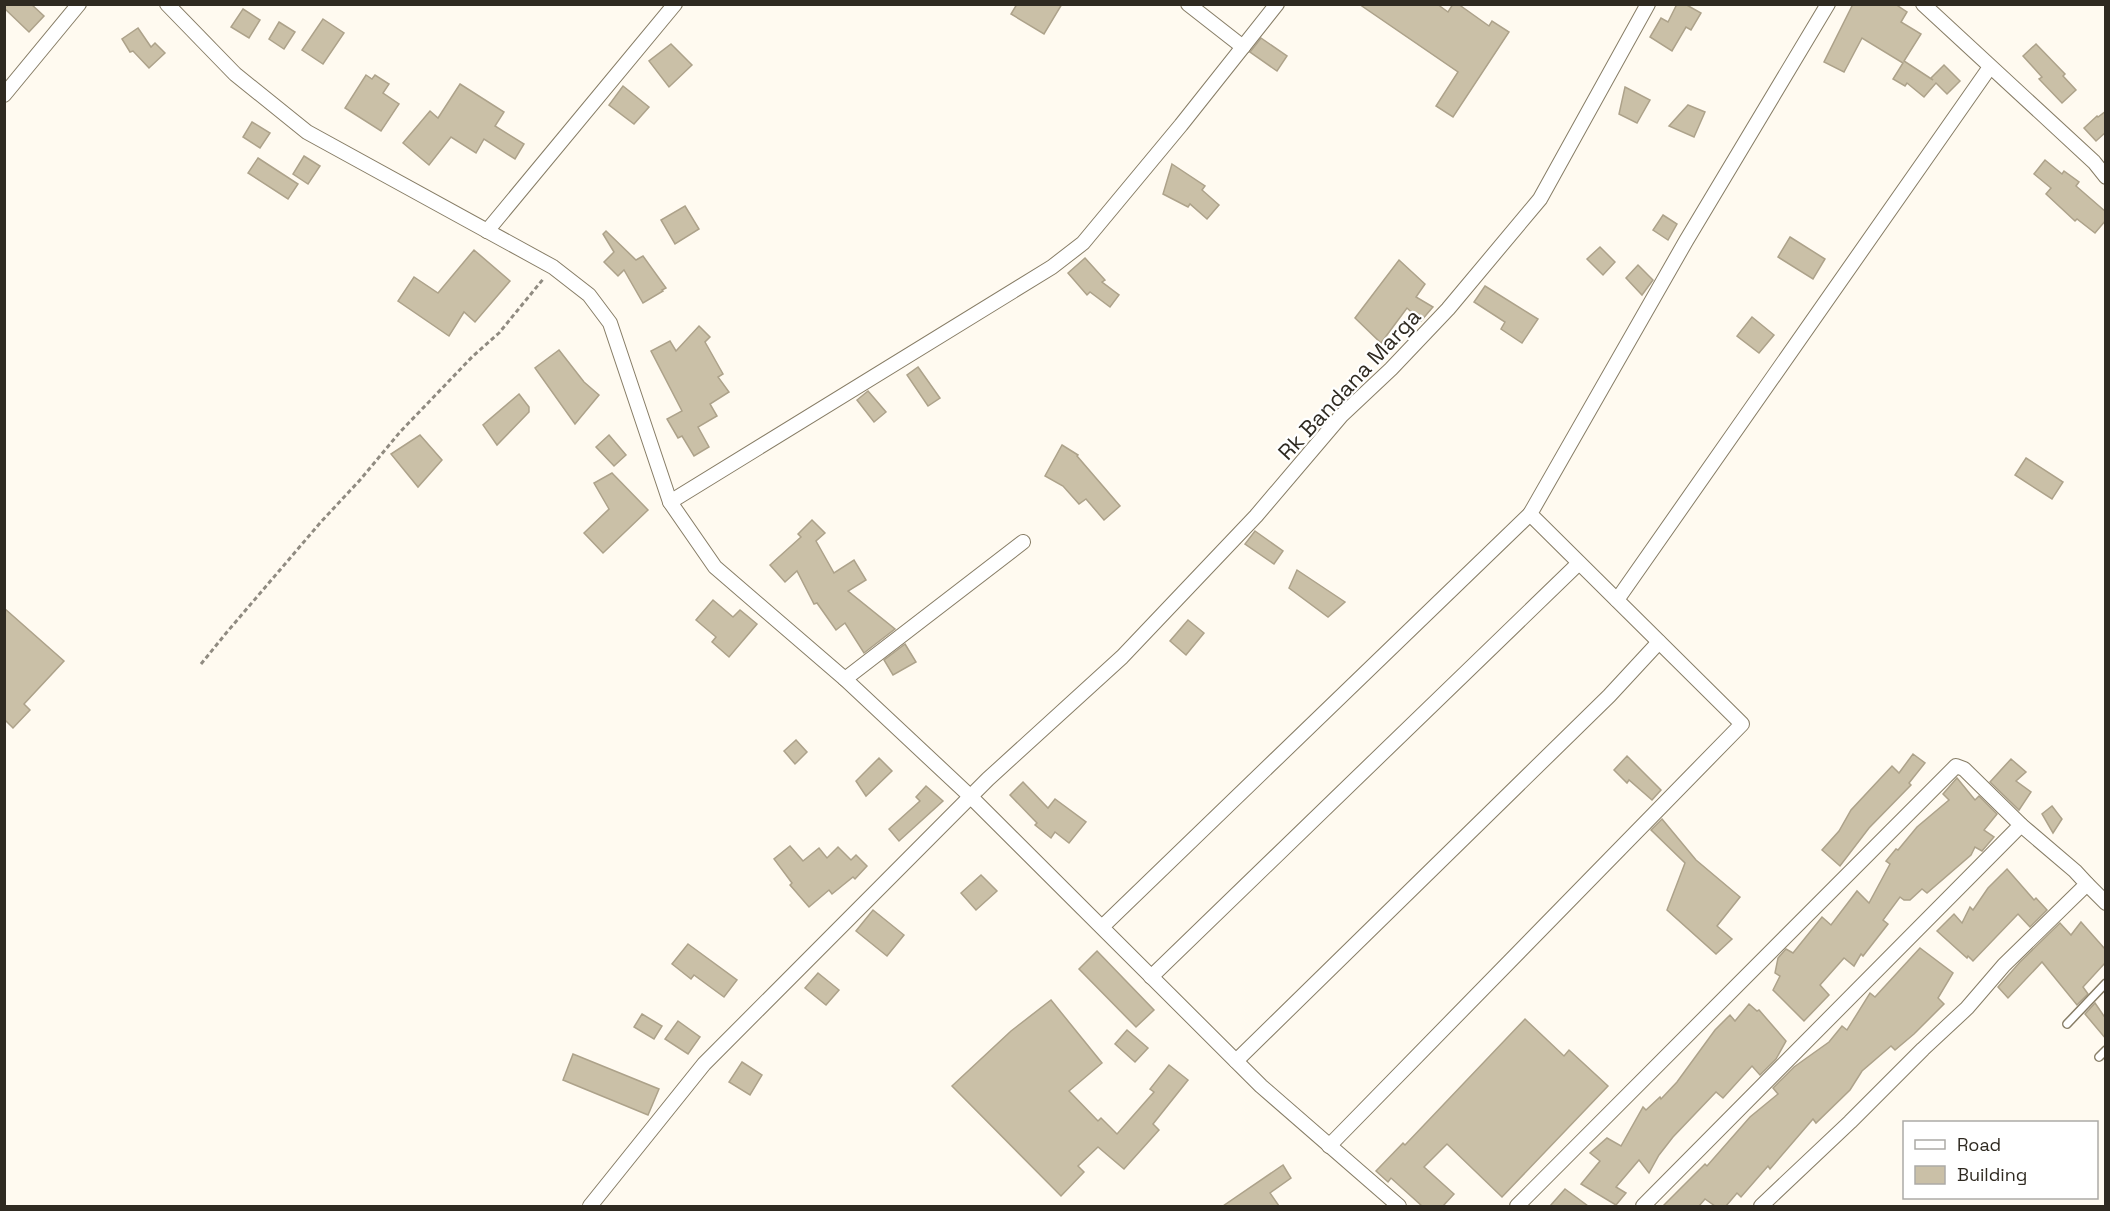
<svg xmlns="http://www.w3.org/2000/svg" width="2110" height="1211" font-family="'Space Grotesk',sans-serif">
<rect width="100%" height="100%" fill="#fffaf0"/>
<g fill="#cac0a7" stroke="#ada28a" stroke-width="1.5">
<polygon points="4,4 31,4 44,16 29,32 4,8"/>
<polygon points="1017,4 1062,4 1044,34 1011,14"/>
<polygon points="1359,4 1437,4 1448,12 1453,4 1458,4 1489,26 1492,21 1509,32 1453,117 1436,106 1458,72"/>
<polygon points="1677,4 1685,4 1701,13 1691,30 1686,27 1672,51 1650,37 1661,18 1668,22"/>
<polygon points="1853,4 1895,4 1907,12 1901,22 1921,34 1904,61 1933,80 1931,78 1944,65 1960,81 1947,94 1936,83 1924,97 1907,83 1905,86 1893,79 1903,63 1862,38 1844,72 1824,62"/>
<polygon points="243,9 260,20 249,38 231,27"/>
<polygon points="323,19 344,33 323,64 302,50"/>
<polygon points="279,22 295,32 284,49 269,39"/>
<polygon points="138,28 151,47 155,43 165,53 149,68 133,51 130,52 122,39"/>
<polygon points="1261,38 1287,56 1277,71 1250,52"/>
<polygon points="671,44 692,65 669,87 649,61"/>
<polygon points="2036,44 2065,74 2063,76 2076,90 2062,103 2039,79 2042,77 2023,56"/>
<polygon points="366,75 372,79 375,75 389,84 383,93 399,104 381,131 345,108"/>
<polygon points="460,84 504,112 495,126 524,144 515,159 484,139 476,153 451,137 429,165 403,143 430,111 438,118"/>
<polygon points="623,86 649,107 634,124 609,105"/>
<polygon points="1625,87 1650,100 1637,123 1619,114"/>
<polygon points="1688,105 1705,112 1694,137 1669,126"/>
<polygon points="2106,111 2106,132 2096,141 2084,128 2097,116 2098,117"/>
<polygon points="252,122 270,133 260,148 243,137"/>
<polygon points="304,156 320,166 308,184 293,174"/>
<polygon points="258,158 298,184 288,199 248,173"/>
<polygon points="2045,160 2062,174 2064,171 2079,182 2076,186 2106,212 2106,220 2095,233 2077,219 2075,221 2046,194 2051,188 2034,174"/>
<polygon points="1172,164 1205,186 1202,190 1219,205 1207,219 1190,204 1188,207 1163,194"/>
<polygon points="685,206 699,229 675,244 661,220"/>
<polygon points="1663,215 1677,224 1668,240 1653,230"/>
<polygon points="606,231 636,260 643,256 666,288 662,290 663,291 643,303 624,270 618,276 604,262 614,252 603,234"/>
<polygon points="1790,237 1825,259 1813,279 1778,257"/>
<polygon points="1600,247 1615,262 1603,275 1587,259"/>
<polygon points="474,250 510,281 475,322 464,312 449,336 398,301 414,277 438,293"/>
<polygon points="1085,258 1105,280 1102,282 1119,295 1110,307 1090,292 1087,295 1068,273"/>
<polygon points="1399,260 1425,284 1416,297 1433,307 1421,321 1407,308 1381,343 1355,318"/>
<polygon points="1638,265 1653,280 1642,295 1626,278"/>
<polygon points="1485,286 1538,319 1522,343 1501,329 1505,322 1474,302"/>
<polygon points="1752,317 1774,335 1759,353 1737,336"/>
<polygon points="699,326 710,337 705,342 723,374 718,377 729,392 710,404 717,416 698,427 709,447 694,456 682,436 678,438 667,419 682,411 651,351 670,341 676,351"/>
<polygon points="559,350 584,382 599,395 575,424 535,368"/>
<polygon points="918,367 940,398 928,406 907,375"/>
<polygon points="868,391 886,412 874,422 857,400"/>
<polygon points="519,394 529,407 529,412 497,445 483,425"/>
<polygon points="420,435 442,460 418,487 391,454"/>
<polygon points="609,435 626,455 614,466 596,447"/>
<polygon points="1062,445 1078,455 1077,456 1120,506 1104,520 1086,499 1079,504 1063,486 1045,476"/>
<polygon points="2026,458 2063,482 2052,499 2015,475"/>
<polygon points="612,473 648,510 603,553 584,533 609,509 594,483"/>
<polygon points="812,520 825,533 816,541 834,573 854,560 866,580 848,591 895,629 864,653 845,623 836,630 817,603 814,604 797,571 785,582 770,565 801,537 798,534"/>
<polygon points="1255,531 1283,551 1274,564 1245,544"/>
<polygon points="1297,570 1345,602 1328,617 1289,588"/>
<polygon points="713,600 733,617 740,610 757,624 729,657 712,642 716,637 696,620"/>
<polygon points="4,608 64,661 24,704 30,710 13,728 4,719"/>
<polygon points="1188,620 1204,633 1186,655 1170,641"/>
<polygon points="905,644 916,662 893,675 884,660"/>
<polygon points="796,740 807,752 795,764 784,751"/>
<polygon points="1913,754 1925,763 1909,783 1911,785 1869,828 1840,866 1822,850 1839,831 1851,810 1892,766 1899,773"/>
<polygon points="1627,756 1661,790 1652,800 1629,780 1627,783 1614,770"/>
<polygon points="879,758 892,771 866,796 856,781"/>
<polygon points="2011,759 2026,772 2016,781 2031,792 2019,810 1990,782"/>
<polygon points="1957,778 1975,800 1979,796 1997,814 1984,830 1994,837 1982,851 1975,847 1971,855 1927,893 1922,889 1910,900 1904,900 1900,897 1883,920 1888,924 1863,956 1861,954 1854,966 1844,958 1820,985 1829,995 1804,1021 1773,990 1780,976 1775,973 1778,958 1786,949 1793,953 1822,917 1831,925 1857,891 1869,903 1890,864 1886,861 1896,849 1898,850 1917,827 1949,800 1943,794"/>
<polygon points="1023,782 1048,808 1055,799 1086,822 1069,843 1055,832 1051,838 1035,825 1037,823 1010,795"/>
<polygon points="926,786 943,801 899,841 889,829 920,801 916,797"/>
<polygon points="2052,806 2062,819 2053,833 2042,814"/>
<polygon points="1662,819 1696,860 1740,897 1717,926 1732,939 1716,954 1667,910 1685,863 1651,830"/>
<polygon points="790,846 803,861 819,848 827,858 838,847 851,860 856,855 867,866 855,879 853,877 832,894 829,890 809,907 790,885 792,883 774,859"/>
<polygon points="2007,869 2034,900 2036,898 2047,910 2030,927 2018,914 1973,961 1968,956 1967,958 1937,931 1954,914 1962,923 1970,907 1973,910 1988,888"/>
<polygon points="981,875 997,891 976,910 961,893"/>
<polygon points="873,910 904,935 887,956 856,931"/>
<polygon points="2081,922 2105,949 2105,963 2083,987 2088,994 2077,1005 2042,962 2008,998 1998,987 2020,962 2060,923 2071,935"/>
<polygon points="688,944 737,980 724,997 694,975 691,979 672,964"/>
<polygon points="1920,948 1953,973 1938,998 1944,1004 1914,1034 1895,1050 1891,1046 1862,1071 1850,1090 1816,1123 1813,1119 1770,1169 1768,1166 1741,1197 1737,1193 1726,1206 1715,1206 1705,1199 1699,1206 1663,1206 1705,1164 1707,1166 1750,1117 1778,1094 1773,1088 1794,1067 1829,1042 1842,1026 1847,1030 1870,993 1875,997"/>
<polygon points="1097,951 1154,1010 1136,1027 1079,969"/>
<polygon points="818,973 839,990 826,1005 805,988"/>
<polygon points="1051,1000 1102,1063 1069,1091 1098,1121 1101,1118 1117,1134 1154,1092 1150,1089 1169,1065 1188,1080 1153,1124 1159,1130 1124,1169 1098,1147 1078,1166 1084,1172 1061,1196 952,1086 1011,1031"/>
<polygon points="2095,1003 2106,1019 2106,1039 2085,1014"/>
<polygon points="1749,1004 1757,1011 1759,1010 1786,1041 1776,1059 1760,1075 1752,1066 1723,1098 1716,1092 1673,1137 1659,1155 1649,1173 1639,1160 1616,1187 1626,1193 1616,1205 1581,1184 1600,1161 1590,1153 1607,1138 1621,1146 1643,1107 1646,1110 1660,1097 1661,1099 1677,1082 1715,1030 1730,1015 1735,1021"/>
<polygon points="642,1014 662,1026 654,1039 634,1027"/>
<polygon points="1525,1019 1564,1056 1569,1050 1608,1086 1502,1197 1447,1144 1424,1167 1454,1194 1443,1206 1422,1206 1391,1178 1388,1182 1376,1171 1403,1143 1405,1145"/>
<polygon points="678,1021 700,1037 688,1054 665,1039"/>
<polygon points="1127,1030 1148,1048 1135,1062 1115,1044"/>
<polygon points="573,1054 659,1089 648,1115 563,1080"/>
<polygon points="742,1062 762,1075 750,1095 729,1082"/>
<polygon points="1283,1165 1291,1178 1270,1193 1279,1206 1223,1206"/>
<polygon points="1565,1189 1588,1206 1550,1206"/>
</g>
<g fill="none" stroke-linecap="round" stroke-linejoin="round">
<g stroke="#877d66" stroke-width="10">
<g id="service">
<polyline points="2067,1024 2106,983"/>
<polyline points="2099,1057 2106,1050"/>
</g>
</g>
<g stroke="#877d66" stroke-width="16">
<g id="minor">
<polyline points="167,4 235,74 307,132 553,267 589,295 610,323 670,502 715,567 845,679 971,797 1261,1086 1399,1206"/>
<polyline points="1188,4 1243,47"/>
<polyline points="1923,4 2094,162 2106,177"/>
<polyline points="4,95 79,4"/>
<polyline points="487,231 675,4"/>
<polyline points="670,502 1052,267 1083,243 1181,125 1277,4"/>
<polyline points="1617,600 1990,67"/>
<polyline points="845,679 1023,542"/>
<polyline points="2087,884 2106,903"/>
<polyline points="1102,927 1530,514"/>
<polyline points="1151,977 1579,563"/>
<polyline points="1236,1061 1609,696 1659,642"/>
<polyline points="1329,1146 1742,724 1530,514 1686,241 1828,4"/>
<polyline points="590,1206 704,1064 988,779 1122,657 1256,516 1341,416 1391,369 1448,309 1540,199 1648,4"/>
<polyline points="1517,1206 1956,766 1964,769 2021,825 1643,1206"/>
<polyline points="1761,1206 1850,1122 1923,1049 1967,1008 2004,965 2087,884 2075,871 2021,825"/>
</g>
</g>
<polyline stroke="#908b81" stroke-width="3" stroke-dasharray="4.5 3" stroke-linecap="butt" points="201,664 227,632 320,523 360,480 400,432 473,356 499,333 544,278"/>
<use href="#service" stroke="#fff" stroke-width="7"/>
<use href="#minor" stroke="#fff" stroke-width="14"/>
</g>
<g text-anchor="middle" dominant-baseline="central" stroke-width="4.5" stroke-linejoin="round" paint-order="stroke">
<g font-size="22" fill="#2f2a21" stroke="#fff">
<text transform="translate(1349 384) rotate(-47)">Rk Bandana Marga</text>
</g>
</g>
<rect width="2110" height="1211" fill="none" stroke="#2f2a21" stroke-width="12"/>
<rect x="1903" y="1121" width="195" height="78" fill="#ffffff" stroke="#acaaa6" stroke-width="1.5"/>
<rect x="1915" y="1140" width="30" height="9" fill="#ffffff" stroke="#acaaa6" stroke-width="1.5"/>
<text x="1957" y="1151" font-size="18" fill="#2f2a21">Road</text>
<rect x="1915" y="1166" width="30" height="18" fill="#cac0a7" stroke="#acaaa6" stroke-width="1.5"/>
<text x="1957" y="1181" font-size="18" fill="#2f2a21">Building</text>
</svg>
